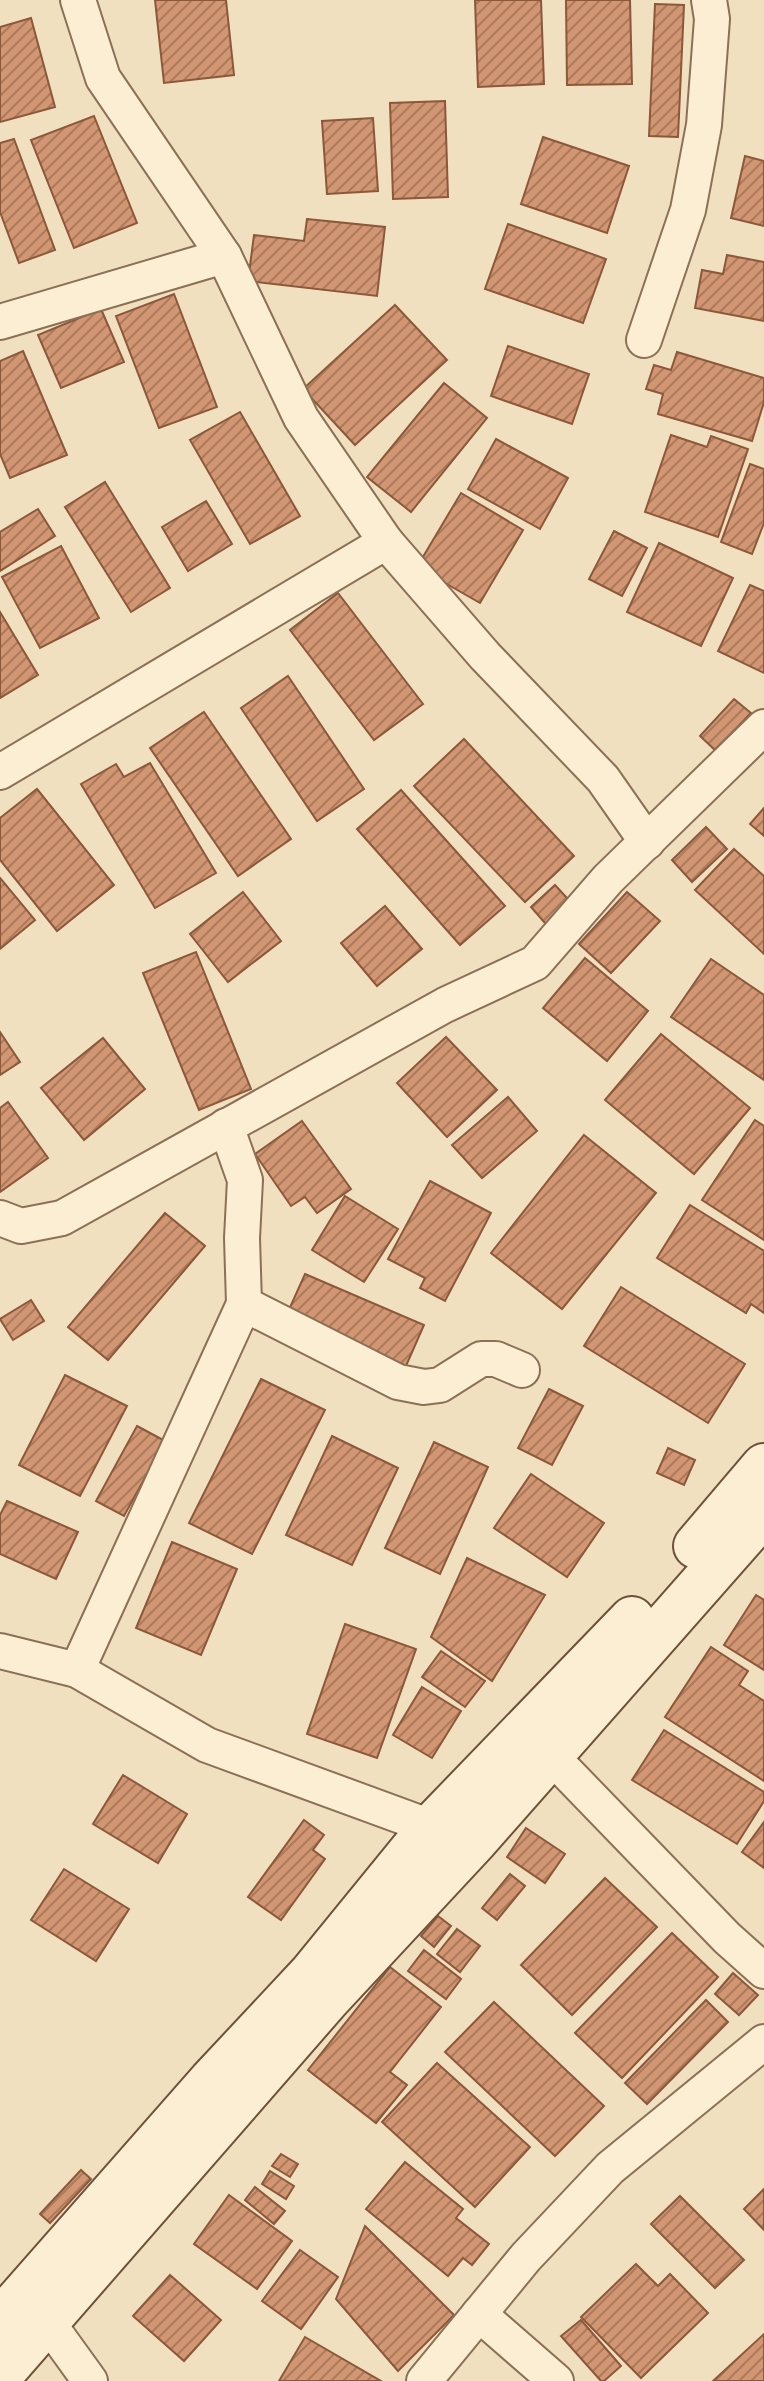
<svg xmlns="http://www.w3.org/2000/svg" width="764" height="2381" font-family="'Source Serif 4',serif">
<defs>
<pattern id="building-hatch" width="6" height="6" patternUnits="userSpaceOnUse" patternTransform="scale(2)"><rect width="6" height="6" fill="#d29672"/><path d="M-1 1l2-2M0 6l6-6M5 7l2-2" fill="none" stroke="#ab7a5d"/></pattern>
</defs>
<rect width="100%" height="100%" fill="#f1e0bf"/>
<g fill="url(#building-hatch)" stroke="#8c583a" stroke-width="2">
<polygon points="155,0 226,0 234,75 164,83"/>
<polygon points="475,0 541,0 544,84 478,87"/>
<polygon points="566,0 630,0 632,84 567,85"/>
<polygon points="655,4 684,5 678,137 649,136"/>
<polygon points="31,18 55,107 0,122 0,27"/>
<polygon points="445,101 448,197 393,199 390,103"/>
<polygon points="94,116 137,223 74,248 31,140"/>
<polygon points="373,118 378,191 327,194 322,121"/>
<polygon points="543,137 629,166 607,233 521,204"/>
<polygon points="14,139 55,250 19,263 0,212 0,143"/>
<polygon points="745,156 764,161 764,226 731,218"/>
<polygon points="307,219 385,227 377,296 248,281 254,235 304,241"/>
<polygon points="508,224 606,259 583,323 485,289"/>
<polygon points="727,255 764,262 764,321 695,308 702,270 723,274"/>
<polygon points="174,294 217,407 159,428 116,316"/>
<polygon points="395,305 447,360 355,445 303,389"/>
<polygon points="101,309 124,362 61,388 38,335"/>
<polygon points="508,346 589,374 572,424 491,396"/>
<polygon points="23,351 67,455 10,478 0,454 0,361"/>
<polygon points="677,352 764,378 764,402 752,441 658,414 663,394 646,389 654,365 671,370"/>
<polygon points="444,383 487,418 411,512 367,477"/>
<polygon points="240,412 300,516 250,544 190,440"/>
<polygon points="671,435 707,447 711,436 748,449 718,537 645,512"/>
<polygon points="496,439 568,478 540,529 468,489"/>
<polygon points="750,464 764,469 764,523 752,554 721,542"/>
<polygon points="105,482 170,588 131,612 65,507"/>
<polygon points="461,493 523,530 480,603 417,567"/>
<polygon points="206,501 232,544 188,571 162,527"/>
<polygon points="38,509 55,536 0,571 0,532"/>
<polygon points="614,531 647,548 622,596 589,579"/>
<polygon points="659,543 733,578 701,646 627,612"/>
<polygon points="61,546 99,618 40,648 2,577"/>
<polygon points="750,585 764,591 764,673 718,651"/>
<polygon points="338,593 423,704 374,740 290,630"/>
<polygon points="0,612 38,675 0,698"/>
<polygon points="288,676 364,789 317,821 241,708"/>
<polygon points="734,699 751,713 716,751 700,736"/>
<polygon points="204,712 291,839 238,876 150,748"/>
<polygon points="464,739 574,856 525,902 414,786"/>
<polygon points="150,763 216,873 155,908 81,784 116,764 124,777"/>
<polygon points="37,789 114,885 57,931 0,860 0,818"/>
<polygon points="401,790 505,906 460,945 357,829"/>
<polygon points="764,808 764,836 750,824"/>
<polygon points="706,827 727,849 692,882 672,860"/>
<polygon points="734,849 764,876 764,954 695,890"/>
<polygon points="0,878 35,920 0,949"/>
<polygon points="555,885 577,909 552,931 531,907"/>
<polygon points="243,892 281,941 228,982 190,934"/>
<polygon points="627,892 660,921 611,973 579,944"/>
<polygon points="385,906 422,949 377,986 341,943"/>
<polygon points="196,952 251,1089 199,1110 143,973"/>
<polygon points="585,958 648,1011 607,1061 543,1008"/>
<polygon points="711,959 764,995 764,1080 671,1017"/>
<polygon points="0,1032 20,1062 0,1075"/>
<polygon points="661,1034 750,1108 694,1174 605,1100"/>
<polygon points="446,1037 497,1090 447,1137 397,1083"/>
<polygon points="103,1038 145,1089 84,1140 41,1088"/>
<polygon points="508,1097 537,1131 482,1178 452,1145"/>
<polygon points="8,1102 48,1158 0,1192 0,1108"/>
<polygon points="755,1120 764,1126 764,1240 702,1200"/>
<polygon points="302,1121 351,1189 317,1213 305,1197 291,1206 255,1154"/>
<polygon points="584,1135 656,1193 562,1309 491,1253"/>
<polygon points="430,1181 491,1213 445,1301 420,1288 425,1278 388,1259"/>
<polygon points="345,1196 398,1229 364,1282 312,1250"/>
<polygon points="690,1205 764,1251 764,1313 751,1304 746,1313 657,1258"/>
<polygon points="165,1213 205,1246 108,1360 68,1327"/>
<polygon points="305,1274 424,1325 406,1366 287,1314"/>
<polygon points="621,1287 745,1364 708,1423 584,1346"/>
<polygon points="31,1300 44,1321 13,1340 0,1319"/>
<polygon points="65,1375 127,1406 80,1496 19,1465"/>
<polygon points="261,1379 325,1410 252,1554 189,1523"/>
<polygon points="549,1389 583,1406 552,1465 518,1448"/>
<polygon points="137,1426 165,1441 124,1516 96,1501"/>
<polygon points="332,1436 398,1468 352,1565 286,1535"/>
<polygon points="434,1442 488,1467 440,1574 385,1548"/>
<polygon points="668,1448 695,1460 684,1485 657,1473"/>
<polygon points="531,1474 604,1523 567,1577 494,1528"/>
<polygon points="7,1501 78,1532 56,1579 0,1554 0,1515"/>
<polygon points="172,1542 237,1569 201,1655 136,1628"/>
<polygon points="467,1558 545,1595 492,1681 431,1637"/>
<polygon points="756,1595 764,1600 764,1670 724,1645"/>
<polygon points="345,1624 416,1649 377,1758 307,1734"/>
<polygon points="711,1647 748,1671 739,1685 764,1701 764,1781 665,1717"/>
<polygon points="441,1651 485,1681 465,1707 422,1677"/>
<polygon points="422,1687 461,1711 432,1758 393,1735"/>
<polygon points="664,1730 764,1792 764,1801 737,1844 632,1780"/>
<polygon points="123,1775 187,1814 158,1863 93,1824"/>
<polygon points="304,1820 324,1835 313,1850 325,1859 281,1920 248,1897"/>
<polygon points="764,1822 764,1868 742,1852"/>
<polygon points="526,1828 565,1854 545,1883 507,1857"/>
<polygon points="64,1869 129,1909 96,1961 31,1920"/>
<polygon points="510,1874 525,1886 497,1920 482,1908"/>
<polygon points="605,1878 657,1927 572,2015 521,1965"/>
<polygon points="438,1916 451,1926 434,1947 421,1936"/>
<polygon points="457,1929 480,1946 460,1972 437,1954"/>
<polygon points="672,1933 718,1977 622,2078 575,2033"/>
<polygon points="424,1950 461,1979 446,1999 408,1971"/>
<polygon points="390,1967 441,2007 390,2072 407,2085 376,2123 308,2070"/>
<polygon points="733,1973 758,1995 739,2015 715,1994"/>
<polygon points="706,2000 728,2022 647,2104 625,2083"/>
<polygon points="494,2002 604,2106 555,2156 445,2052"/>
<polygon points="437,2063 530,2147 475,2207 382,2122"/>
<polygon points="281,2154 298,2164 290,2177 272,2166"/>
<polygon points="405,2162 463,2209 456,2218 489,2244 472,2265 463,2258 448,2276 366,2209"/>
<polygon points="81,2170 91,2179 50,2223 40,2214"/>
<polygon points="270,2171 294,2186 286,2199 262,2184"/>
<polygon points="255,2187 285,2211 274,2224 245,2200"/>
<polygon points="764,2189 764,2230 744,2209"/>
<polygon points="229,2195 292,2241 257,2289 194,2244"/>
<polygon points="680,2196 744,2260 715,2288 651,2224"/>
<polygon points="365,2226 454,2315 398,2371 336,2299"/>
<polygon points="300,2250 338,2277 301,2329 262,2301"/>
<polygon points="636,2264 658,2286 670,2274 708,2313 641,2378 581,2317"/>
<polygon points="170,2275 221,2320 184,2361 133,2316"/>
<polygon points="581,2320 621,2366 604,2381 601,2381 561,2336"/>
<polygon points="764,2334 764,2381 713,2381"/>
<polygon points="305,2337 381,2381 279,2381"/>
</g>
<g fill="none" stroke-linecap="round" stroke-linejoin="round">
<g stroke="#8b7056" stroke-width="38">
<g id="street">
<polyline points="78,0 103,78 224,256 301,418 386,542 485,656 603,779 647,842"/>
<polyline points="0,322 224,256"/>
<polyline points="644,340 688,210 704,125 712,19 709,0"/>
<polyline points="0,772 386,542"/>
<polyline points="0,1218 21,1226 62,1218 445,1005 535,963 608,879 764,727"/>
<polyline points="244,1304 398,1382 424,1387 440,1385 481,1359 496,1359 522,1370"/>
<polyline points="0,1651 77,1670 207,1745 431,1827"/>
<polyline points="77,1670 244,1304 242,1238 245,1180 226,1126"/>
<polyline points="550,1755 727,1938 764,1971"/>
<polyline points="33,2302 90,2381"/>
<polyline points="479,2314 556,2381"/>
<polyline points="424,2381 526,2257 610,2168 764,2042"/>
</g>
</g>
<g stroke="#6d5139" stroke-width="48">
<g id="secondary">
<polyline points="696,1546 764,1466"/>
<polyline points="0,2321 211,2081 312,1973 431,1827 632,1619"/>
<polyline points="0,2375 327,2000 475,1841 764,1513"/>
</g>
</g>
<use href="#street" stroke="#fbeed3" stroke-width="34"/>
<use href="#secondary" stroke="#fbeed3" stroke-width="44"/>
</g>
</svg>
